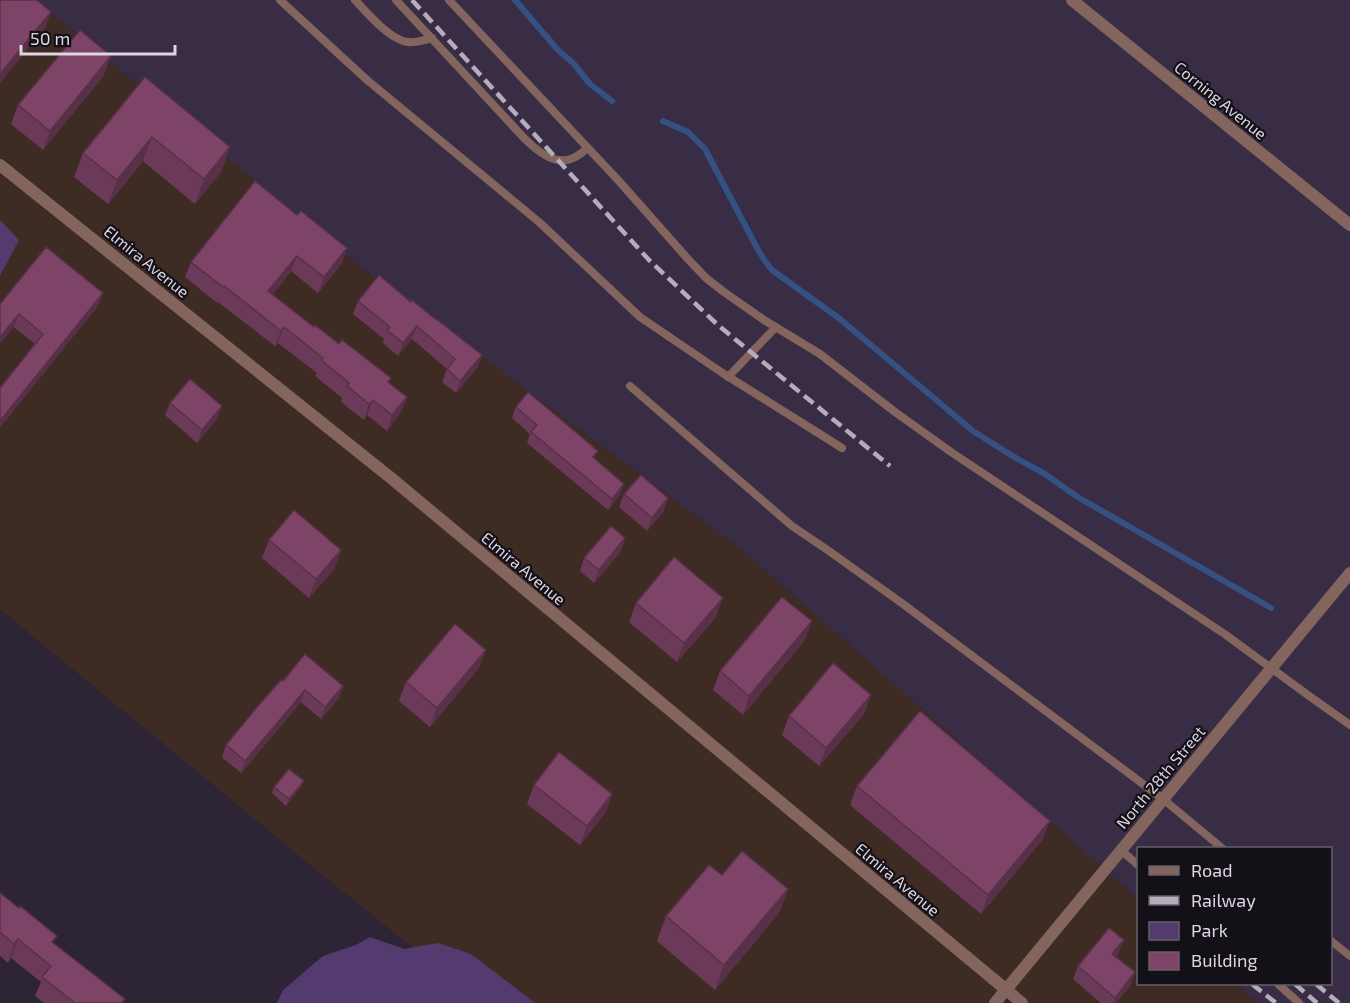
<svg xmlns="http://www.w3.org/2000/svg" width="1350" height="1003" font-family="'Exo 2',sans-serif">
<rect width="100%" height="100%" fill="#2d2536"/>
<polygon fill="#382d44" points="35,0 1350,0 1350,1003 1259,1003 1236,984 1330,984 1330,848 1138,848 1138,899 743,551 359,266"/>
<polygon fill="#3e2c24" points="16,0 35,0 359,266 743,551 1138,899 1138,984 1236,984 1259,1003 1022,1003 1006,990 995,1003 481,1003 325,877 0,609 0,276 19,240 0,222 0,21"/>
<g fill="#543b6f">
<polygon points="0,220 19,240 0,276"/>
<polygon points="370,937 404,949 438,943 471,954 535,1003 277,1003 283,990 323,956 356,945"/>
</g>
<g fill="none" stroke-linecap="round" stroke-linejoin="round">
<g stroke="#355083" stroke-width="6">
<polyline points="515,0 558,50 573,63 590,84 612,101"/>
<polyline points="663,121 688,132 705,149 757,248 765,261 772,270 840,319 973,431 1014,457 1045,474 1076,496 1271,608"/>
</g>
<g stroke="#83655e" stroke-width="8">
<polyline points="280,0 367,80 539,222 640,317 724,374 842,448"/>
<path d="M 355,0 C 367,13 390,40 408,42 C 416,43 424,40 432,38"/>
<path d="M 396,0 L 524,138 C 543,157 564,172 587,148"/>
<polyline points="449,0 618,180 687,258 706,278 724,292 764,320 820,354 895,412 951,452 1226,635 1312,698 1350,725"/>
<polyline points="728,377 776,327"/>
<polyline points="630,386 792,526 829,551 903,604 1163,799 1222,848"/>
<polyline points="1121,850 1138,865"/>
<polyline points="1330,940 1350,956"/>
<polyline points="1278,984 1299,1003"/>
</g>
<g stroke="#83655e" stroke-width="12">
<polyline points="1072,0 1350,225"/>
<polyline points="0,165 391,478 1022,1003"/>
<polyline points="995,1003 1350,573"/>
</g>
<g stroke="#b4aeba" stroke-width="4.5" stroke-dasharray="12 6" stroke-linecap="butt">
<polyline points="412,0 649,260 719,326 890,466"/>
<polyline points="1252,984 1276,1003"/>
<polyline points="1295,984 1317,1003"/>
<polyline points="1316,984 1339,1003"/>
</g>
</g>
<g fill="#6c3a59">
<polygon points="104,75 43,150 11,124 18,105"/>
<polygon points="145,77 230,147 221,172 195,204 143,161 108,204 74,177 83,153"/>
<polygon points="297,215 347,248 342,263 318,293 291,271 273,294 314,327 339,344 407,397 401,412 387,431 367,415 364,420 341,402 342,398 315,376 317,373 278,343 275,346 218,302 217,303 185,277 191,262"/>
<polygon points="358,301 411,302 435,319 482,355 477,368 456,393 442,382 447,369 412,339 398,356 383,343 384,339 353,314"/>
<polygon points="0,304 98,306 35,344 14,327"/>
<polygon points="170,403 222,406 217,419 197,443 165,415"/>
<polygon points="516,407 595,459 620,495 608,510 527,443 530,434 512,418"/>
<polygon points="624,494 664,511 647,531 619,507"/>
<polygon points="625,538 621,551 594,583 580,571 584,558"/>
<polygon points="269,540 341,550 334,569 309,598 262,558"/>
<polygon points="636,603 716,617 677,662 629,622"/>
<polygon points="805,640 743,715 713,690 720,671"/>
<polygon points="479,668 430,727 399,701 406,682"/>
<polygon points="283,681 339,698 321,719 301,702 241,773 222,757 226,745"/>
<polygon points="871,695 864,714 819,766 782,735 789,716"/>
<polygon points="534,785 612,794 606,812 580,845 527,804"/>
<polygon points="857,786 1043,839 981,914 850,805"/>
<polygon points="274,787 301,787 286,806 272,793"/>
<polygon points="722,875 788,889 779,913 715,990 657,941 666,916"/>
<polygon points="0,893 54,944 125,999 123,1003 44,1003 35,996 41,982 11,958 8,963 0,956"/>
<polygon points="1119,952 1116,957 1131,985 1116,1003 1101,1003 1073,979 1078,966"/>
</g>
<g fill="#583048">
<polygon points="51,12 45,28 0,83 0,74"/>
<polygon points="111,56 104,75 43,150 50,131"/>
<polygon points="152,137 143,161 108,204 117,180"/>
<polygon points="230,147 221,172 195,204 204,179"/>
<polygon points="347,248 342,263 318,293 324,277"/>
<polygon points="297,256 291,271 263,306 268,291"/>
<polygon points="103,293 98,306 0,428 0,421"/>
<polygon points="19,314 14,327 0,344 0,337"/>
<polygon points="417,326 412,339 398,356 403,343"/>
<polygon points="284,327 278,343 275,346 281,331"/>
<polygon points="482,355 477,368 456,393 460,381"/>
<polygon points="407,397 401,412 387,431 392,415"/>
<polygon points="373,400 367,415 364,420 369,404"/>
<polygon points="222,406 217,419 197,443 202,430"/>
<polygon points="624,484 620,495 608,510 612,499"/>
<polygon points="668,498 664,511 647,531 652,518"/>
<polygon points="625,538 621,551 594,583 599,570"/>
<polygon points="341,550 334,569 309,598 316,579"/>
<polygon points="723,598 716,617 677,662 684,643"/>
<polygon points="812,621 805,640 743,715 749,696"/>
<polygon points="486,650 479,668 430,727 437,708"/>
<polygon points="343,686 339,698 321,719 325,707"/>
<polygon points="305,690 301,702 241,773 245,761"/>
<polygon points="871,695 864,714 819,766 826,748"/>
<polygon points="304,781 301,787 286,806 289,799"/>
<polygon points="612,794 606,812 580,845 587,826"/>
<polygon points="1050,821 1043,839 981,914 988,895"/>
<polygon points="788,889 779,913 715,990 724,965"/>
<polygon points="18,939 11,958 8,963 14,944"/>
<polygon points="1124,940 1119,952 1108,967 1112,954"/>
<polygon points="1135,972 1131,985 1116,1003 1113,1003 1115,998"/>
</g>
<g fill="#7d4467" stroke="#583048" stroke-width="1.5">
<polygon points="0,0 37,0 51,12 0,74"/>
<polygon points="80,30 111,56 50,131 18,105"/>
<polygon points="145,77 230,147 204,179 152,137 117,180 83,153"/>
<polygon points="255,181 297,215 301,211 347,248 324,277 297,256 268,291 314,327 315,325 339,344 342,340 391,378 388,382 407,397 392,415 373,400 369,404 347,386 349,383 321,360 323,358 284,327 281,331 224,286 223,287 191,262"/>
<polygon points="46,247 103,293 0,421 0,388 43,334 19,314 0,337 0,304"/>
<polygon points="379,275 411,302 412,300 435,319 435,318 482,355 460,381 447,369 455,359 417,326 403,343 387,330 390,327 358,301"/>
<polygon points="190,379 222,406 202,430 170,403"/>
<polygon points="528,392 598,451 593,457 624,484 612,499 531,432 537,425 516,407"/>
<polygon points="641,475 668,498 652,518 624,494"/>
<polygon points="294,510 341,550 316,579 269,540"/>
<polygon points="611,526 625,538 599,570 584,558"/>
<polygon points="674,557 723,598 684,643 636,603"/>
<polygon points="782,597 812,621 749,696 720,671"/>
<polygon points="455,624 486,650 437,708 406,682"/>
<polygon points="305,654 343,686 325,707 305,690 245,761 226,745 258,706 281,680 283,681"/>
<polygon points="833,663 871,695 826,748 789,716"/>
<polygon points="920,711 1050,821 988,895 857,786"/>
<polygon points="559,752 612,794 587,826 534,785"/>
<polygon points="289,769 304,781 289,799 274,787"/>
<polygon points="742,851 788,889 724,965 666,916 709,865 722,875"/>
<polygon points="0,893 19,908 20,906 57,936 52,942 125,999 121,1003 75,1003 42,977 51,966 18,939 14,944 0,932"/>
<polygon points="1109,928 1124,940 1112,954 1135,972 1115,998 1078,966"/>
</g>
<g text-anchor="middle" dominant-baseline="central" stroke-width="4.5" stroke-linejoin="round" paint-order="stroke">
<g font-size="16" fill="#dcd7e2" stroke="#141018">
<text transform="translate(1221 100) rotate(39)">Corning Avenue</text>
<text transform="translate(147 261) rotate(39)">Elmira Avenue</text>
<text transform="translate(524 568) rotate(40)">Elmira Avenue</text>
<text transform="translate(1160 777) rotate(-50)">North 28th Street</text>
<text transform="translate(898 879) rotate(40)">Elmira Avenue</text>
</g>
</g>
<rect x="1137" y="847" width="195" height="138" fill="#141018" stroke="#646069" stroke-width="1.5"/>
<rect x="1149" y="866" width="30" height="9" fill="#83655e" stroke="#646069" stroke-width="1.5"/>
<text x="1191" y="877" font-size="18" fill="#dcd7e2">Road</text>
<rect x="1149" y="896" width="30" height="9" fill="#b4aeba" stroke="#646069" stroke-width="1.5"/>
<text x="1191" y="907" font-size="18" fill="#dcd7e2">Railway</text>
<rect x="1149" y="922" width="30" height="18" fill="#543b6f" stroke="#646069" stroke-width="1.5"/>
<text x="1191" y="937" font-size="18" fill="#dcd7e2">Park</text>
<rect x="1149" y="952" width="30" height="18" fill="#7d4467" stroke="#646069" stroke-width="1.5"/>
<text x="1191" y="967" font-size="18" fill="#dcd7e2">Building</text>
<path d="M21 45v9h154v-9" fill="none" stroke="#dcd7e2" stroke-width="3"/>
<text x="30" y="45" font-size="18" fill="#dcd7e2" stroke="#141018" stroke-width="4.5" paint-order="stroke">50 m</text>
</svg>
